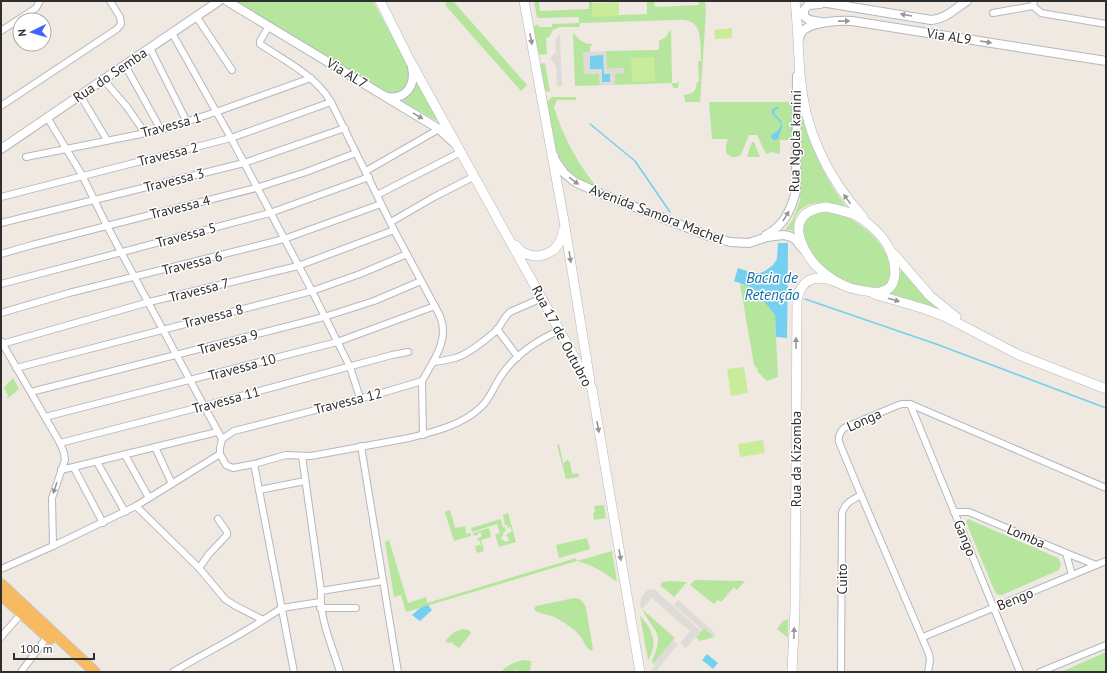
<svg xmlns="http://www.w3.org/2000/svg" width="1107" height="673" font-family="'PT Sans',sans-serif">
<rect width="100%" height="100%" fill="#efe9e1"/>
<g fill="#b6e59e">
<polygon points="232,1 373,1 408,66 411,73 406,90 390,95"/>
<polygon points="444,1 453,1 527,85 521,91 445,5 446,3"/>
<path d="M 534,1 L 539,1 L 540,11 L 589,9 L 589,1 L 592,1 L 593,16 L 647,14 L 647,1 L 654,1 L 655,7 L 699,5 L 699,1 L 705,1 L 706,12 L 700,102 L 685,102 L 684,95 C 694,94 696,91 697,82 L 699,81 L 698,61 L 701,61 C 700,50 703,27 691,22 C 687,19 680,20 675,20 L 580,23 L 579,27 L 560,27 L 553,30 L 549,37 L 546,38 L 547,54 L 540,55 L 538,52 L 533,27 L 538,24 L 539,27 L 552,27 L 552,24 L 579,23 L 579,17 L 537,18 Z"/>
<path d="M 671,29 L 672,83 L 678,83 L 678,81 L 679,81 L 678,88 L 673,88 L 672,83 L 575,86 L 573,33 C 579,39 582,44 592,44 L 592,46 L 590,46 L 590,52 L 584,52 L 584,74 L 599,74 L 600,85 L 615,84 L 615,73 L 624,73 L 624,68 L 607,69 L 606,51 L 659,50 L 659,41 L 666,37 Z"/>
<polygon points="545,63 550,91 547,92 544,89 539,64"/>
<polygon points="418,80 441,122 435,120 399,99 412,92"/>
<path d="M 552,97 L 576,97 L 576,100 L 557,100 L 554,107 C 563,137 578,164 598,189 C 552,170 554,147 546,103 Z"/>
<path d="M 709,102 L 793,102 L 792,140 L 780,140 L 780,154 L 772,152 L 766,154 L 757,135 L 749,135 L 741,154 C 736,159 731,158 726,153 L 726,145 L 728,139 L 712,139 Z"/>
<path d="M 801,113 C 811,148 825,180 848,209 C 825,198 790,199 794,233 L 791,230 L 785,230 L 793,219 L 800,200 Z"/>
<polygon points="752,142 754,142 760,157 747,157"/>
<path d="M 830,212 C 838,214 845,215 851,219 C 869,230 888,247 890,268 C 891,274 892,279 888,283 C 886,285 883,287 881,289 C 872,288 861,289 853,286 C 846,284 829,273 824,269 C 811,258 787,220 815,213 C 820,211 825,212 830,212 Z"/>
<path d="M 901,270 L 925,297 L 944,311 L 888,295 C 896,288 899,281 901,270 Z"/>
<polygon points="740,284 753,288 775,315 778,377 767,381 757,371 758,369 754,365"/>
<polygon points="13,378 19,389 7,399 8,395 4,388 7,384"/>
<polygon points="559,444 564,467 564,462 565,462 567,460 570,462 572,474 578,473 579,477 566,479 557,445"/>
<polygon points="604,505 606,518 594,520 593,513 595,512 594,506"/>
<polygon points="450,510 455,528 465,526 466,534 471,533 471,536 454,541 445,512"/>
<polygon points="508,513 516,542 499,547 495,534 500,533 497,524 472,532 471,528 501,519 503,528 505,527 506,531 503,533 503,536 501,537 501,540 504,540 505,542 509,541 508,537 507,537 506,535 512,531 510,527 508,528 507,525 505,525 503,515"/>
<polygon points="968,519 1058,558 1061,564 1059,570 1002,595 998,595 995,592 966,522"/>
<polygon points="489,528 491,537 481,540 484,551 477,553 475,546 480,545 480,547 481,546 480,541 478,541 477,539 482,536 480,532 478,533 478,535 474,536 473,533"/>
<polygon points="587,538 590,549 559,558 556,545"/>
<path d="M 389,540 L 408,603 L 426,597 L 427,603 L 576,558 L 577,561 L 612,551 L 617,582 C 604,572 592,565 577,561 L 406,612 L 401,595 L 394,597 L 385,542 Z"/>
<polygon points="695,580 745,581 737,590 734,587 721,602 718,600 714,604 690,585"/>
<polygon points="671,581 687,582 674,597 661,586 662,582"/>
<path d="M 574,598 C 580,598 584,602 586,608 L 593,649 L 591,651 C 586,648 584,641 580,636 C 573,628 564,622 554,617 C 548,614 537,614 534,609 L 536,606 Z"/>
<path d="M 642,609 L 675,638 L 653,664 L 652,661 C 665,631 655,634 642,609 Z"/>
<path d="M 640,616 C 652,628 659,644 648,660 Z"/>
<polygon points="788,619 788,638 777,629 783,621"/>
<polygon points="704,628 714,637 700,641 696,637"/>
<polygon points="462,629 469,630 471,633 459,648 451,642 448,643 445,641 454,632"/>
<polygon points="1106,652 1106,672 1061,672"/>
<path d="M 523,660 L 531,661 L 530,672 L 519,672 L 518,670 L 510,671 L 510,672 L 501,672 C 507,665 513,663 523,660 Z"/>
</g>
<g fill="#c9ec9a">
<polygon points="619,2 619,16 592,17 592,3"/>
<polygon points="732,28 732,38 715,39 714,30"/>
<polygon points="654,57 655,81 632,82 631,58"/>
<polygon points="744,367 748,393 731,396 727,369"/>
<polygon points="763,440 765,453 740,457 738,444"/>
</g>
<g fill="#dfdcd8">
<polygon points="558,35 560,35 562,86 557,86 556,66 551,60 551,57 556,52 555,41"/>
<polygon points="606,51 607,69 624,68 624,73 615,74 615,84 600,85 599,74 584,74 583,52"/>
<polygon points="650,589 655,590 701,631 686,648 680,643 690,631 680,623 652,598 642,609 640,606 641,598 646,591"/>
<polygon points="678,600 716,634 714,637 704,628 702,630 674,605"/>
<polygon points="673,640 678,644 657,670 659,672 652,672 651,671 655,666 653,664"/>
</g>
<g fill="#75cff0">
<polygon points="603,55 604,74 610,74 610,82 602,82 602,69 590,69 590,56"/>
<path d="M 776,107 L 778,107 L 778,109 L 775,110 L 774,114 C 786,123 782,127 778,139 L 774,140 L 771,138 L 772,134 L 778,131 L 781,125 L 779,121 L 772,114 L 772,110 Z"/>
<polygon points="778,243 788,243 787,338 776,337 775,315 753,288 734,281 738,268 753,273 760,273 765,271 773,265 777,259"/>
<polygon points="428,605 432,610 420,621 412,615 420,608"/>
<polygon points="707,654 718,663 713,669 702,660"/>
</g>
<g fill="none" stroke-linecap="round" stroke-linejoin="round">
<g stroke="#75cff0" stroke-width="1.5">
<polyline points="590,124 635,161 670,212"/>
<polyline points="805,299 936,344 1106,408"/>
</g>
<g stroke="#b4b7c1" stroke-width="8">
<g id="minor">
<polyline points="1034,1 1033,6 1041,13 1106,24"/>
<polyline points="993,13 1033,6"/>
<polyline points="196,16 232,70"/>
<polyline points="1,31 36,8 40,1"/>
<polyline points="172,33 231,138 312,291 350,367 360,398"/>
<polyline points="150,48 187,122"/>
<polyline points="125,65 161,130"/>
<polyline points="103,79 127,107 145,133"/>
<polyline points="80,95 107,140"/>
<polyline points="1,106 117,29 121,24 120,17 110,1"/>
<polyline points="26,157 161,130 216,112 311,78"/>
<polyline points="366,171 439,129"/>
<polyline points="377,195 461,152"/>
<polyline points="1,197 231,138 331,102"/>
<polyline points="391,222 434,197 475,176"/>
<polyline points="1,223 244,163 345,128"/>
<polyline points="1,254 32,245 256,188 306,172 356,153"/>
<polyline points="1,284 270,213 369,177"/>
<polyline points="1,313 69,293 284,239 381,204"/>
<polyline points="497,329 518,357"/>
<polyline points="1,341 60,443 64,453 65,460 52,498 53,546"/>
<polyline points="2,344 149,302 298,266 394,230"/>
<path d="M 433,362 C 441,361 448,360 455,358 C 467,355 487,339 497,330 C 502,324 504,317 510,312 L 542,298"/>
<polyline points="16,368 312,291 360,274 407,254"/>
<polyline points="422,381 423,435"/>
<polyline points="31,392 324,317 374,301 421,281"/>
<polyline points="910,404 1020,672"/>
<polyline points="45,417 337,342 435,306"/>
<path d="M 222,439 L 234,431 L 385,392 L 422,381 C 433,361 450,340 440,316 L 394,230 L 331,102 C 315,75 285,61 260,44 L 260,41 L 269,26"/>
<polyline points="60,443 204,406 392,355 408,352"/>
<polyline points="361,446 398,672"/>
<polyline points="155,447 172,484"/>
<path d="M 220,454 L 226,465 L 233,468 L 254,464 L 286,455 L 311,456 L 409,438 C 433,432 463,425 481,407 C 490,399 494,386 501,376 C 514,356 538,340 560,330"/>
<polyline points="125,455 149,498"/>
<path d="M 302,456 L 321,591 C 319,619 332,645 340,672"/>
<polyline points="97,462 125,512"/>
<polyline points="254,464 294,672"/>
<polyline points="74,468 103,523"/>
<polyline points="61,470 217,432"/>
<polyline points="259,490 305,481"/>
<polyline points="136,506 199,568 225,599 234,605 263,620 282,608 320,602"/>
<polyline points="954,512 969,512 1066,553 1096,565"/>
<polyline points="1066,553 1072,575"/>
<polyline points="199,568 209,554 227,535 227,532 218,519"/>
<polyline points="1,569 53,546 136,506 220,454 220,448 222,439 204,406 107,226 82,175 47,117"/>
<polyline points="321,591 383,581"/>
<polyline points="320,608 356,608"/>
<polyline points="1,637 21,614"/>
<polyline points="923,637 1106,561"/>
<polyline points="21,672 47,637"/>
<path d="M 173,672 C 203,654 234,639 263,620"/>
<path d="M 841,672 L 842,513 C 845,503 852,500 861,495"/>
<path d="M 928,672 L 930,661 L 929,654 L 861,495 L 839,442 C 838,436 840,432 844,428 L 896,406 L 902,404 L 910,404 L 1106,488"/>
<polyline points="1040,672 1106,645"/>
</g>
</g>
<g stroke="#b4b7c1" stroke-width="10">
<g id="tertiary">
<polyline points="227,1 439,129 453,142"/>
<path d="M 815,1 L 931,20 C 945,19 955,9 967,1"/>
<polyline points="820,4 808,5 804,10 804,16 809,20 821,22"/>
<path d="M 799,39 C 800,35 801,31 805,29 C 814,22 841,20 852,21 L 1106,61"/>
<path d="M 387,97 C 406,100 416,85 412,67"/>
<polyline points="1,149 219,1"/>
<polyline points="554,156 555,160 564,173 575,182 599,193 709,236 730,242 749,243 767,237 783,235 789,236 796,240 802,248"/>
<path d="M 766,235 C 784,226 791,210 796,191 L 797,76"/>
</g>
</g>
<g stroke="#b4b7c1" stroke-width="10">
<g id="secondary">
<polyline points="380,1 409,59 592,389 640,672"/>
<polyline points="524,1 564,221 590,381"/>
<path d="M 795,1 C 798,25 798,50 800,74 C 804,128 827,177 863,217"/>
<path d="M 826,207 C 836,209 846,211 855,215 C 867,221 881,234 888,246 C 895,259 902,288 880,292 C 873,293 866,291 859,290 C 846,288 834,281 824,273 C 811,263 791,235 802,218 C 807,210 817,208 826,207 Z"/>
<path d="M 515,245 C 517,247 520,250 522,252 C 541,262 561,251 563,231"/>
<polyline points="894,254 930,296 956,317"/>
<polyline points="874,294 925,309 946,317 1019,355 1106,389"/>
<path d="M 792,672 L 795,610 L 797,300 C 802,275 819,275 839,283"/>
</g>
</g>
<g stroke="#c9c9c9" stroke-width="12">
<g id="trunk">
<polyline points="1,584 95,672"/>
<polyline points="1,595 50,639"/>
</g>
</g>
<use href="#minor" stroke="#fff" stroke-width="6"/>
<use href="#tertiary" stroke="#fff" stroke-width="8"/>
<use href="#secondary" stroke="#fff" stroke-width="9"/>
<use href="#trunk" stroke="#f8ba60" stroke-width="10"/>
</g>
<defs><path id="oneway-solid" d="M-6-.8H1V-3.2L6.5 0L1 3.2V.8H-6Z"/></defs>
<g fill="#969696">
<use href="#oneway-solid" transform="translate(906 15) rotate(-170)"/>
<use href="#oneway-solid" transform="translate(844 21) rotate(-1)"/>
<use href="#oneway-solid" transform="translate(531 39) rotate(80)"/>
<use href="#oneway-solid" transform="translate(986 42) rotate(9)"/>
<use href="#oneway-solid" transform="translate(418 116) rotate(31)"/>
<use href="#oneway-solid" transform="translate(574 181) rotate(36)"/>
<use href="#oneway-solid" transform="translate(847 199) rotate(-126)"/>
<use href="#oneway-solid" transform="translate(786 216) rotate(-59)"/>
<use href="#oneway-solid" transform="translate(570 257) rotate(81)"/>
<use href="#oneway-solid" transform="translate(894 300) rotate(16)"/>
<use href="#oneway-solid" transform="translate(796 343) rotate(-90)"/>
<use href="#oneway-solid" transform="translate(598 427) rotate(80)"/>
<use href="#oneway-solid" transform="translate(55 488) rotate(109)"/>
<use href="#oneway-solid" transform="translate(620 555) rotate(80)"/>
<use href="#oneway-solid" transform="translate(794 633) rotate(-88)"/>
</g>
<g text-anchor="middle" dominant-baseline="central" stroke-width="3" stroke-linejoin="round" paint-order="stroke">
<g font-size="14" fill="#2e2e2e" stroke="#fff">
<text transform="translate(949 36) rotate(9)">Via AL9</text>
<text transform="translate(347 73) rotate(31)">Via AL7</text>
<text transform="translate(110 75) rotate(-34)">Rua do Semba</text>
<text transform="translate(171 125) rotate(-15)">Travessa 1</text>
<text transform="translate(795 141) rotate(-89)">Rua Ngola kanini</text>
<text transform="translate(168 154) rotate(-14)">Travessa 2</text>
<text transform="translate(174 180) rotate(-14)">Travessa 3</text>
<text transform="translate(180 207) rotate(-14)">Travessa 4</text>
<text transform="translate(657 214) rotate(21)">Avenida Samora Machel</text>
<text transform="translate(186 235) rotate(-15)">Travessa 5</text>
<text transform="translate(192 263) rotate(-14)">Travessa 6</text>
<text transform="translate(199 290) rotate(-14)">Travessa 7</text>
<text transform="translate(213 316) rotate(-14)">Travessa 8</text>
<text transform="translate(562 336) rotate(62)">Rua 17 de Outubro</text>
<text transform="translate(228 342) rotate(-15)">Travessa 9</text>
<text transform="translate(242 367) rotate(-15)">Travessa 10</text>
<text transform="translate(226 400) rotate(-15)">Travessa 11</text>
<text transform="translate(348 401) rotate(-14)">Travessa 12</text>
<text transform="translate(864 420) rotate(-24)">Longa</text>
<text transform="translate(796 459) rotate(-90)">Rua da Kizomba</text>
<text transform="translate(1026 536) rotate(23)">Lomba</text>
<text transform="translate(965 538) rotate(68)">Gango</text>
<text transform="translate(842 579) rotate(-90)">Cuito</text>
<text transform="translate(1015 599) rotate(-22)">Bengo</text>
</g>
<g font-size="15" font-style="italic" fill="#0d6fa3" stroke="#fff">
<text x="772" y="277">Bacia de<tspan x="772" dy="17">Retenção</tspan></text>
</g>
</g>
<rect width="1107" height="673" fill="none" stroke="#2e2e2e" stroke-width="4"/>
<g transform="translate(32 32) rotate(265)"><circle r="19" fill="#ffffff" stroke="#ababab"/>
<path d="M0-3L7 15L0 10L-7 15Z" fill="#4264fb"/>
<text y="-6" font-size="11" font-weight="bold" text-anchor="middle" fill="#2e2e2e">N</text>
</g>
<path d="M14 653v6h80v-6" fill="none" stroke="#2e2e2e" stroke-width="2"/>
<text x="20" y="653" font-size="12" fill="#2e2e2e" stroke="#ffffff" stroke-width="3" paint-order="stroke">100 m</text>
</svg>
